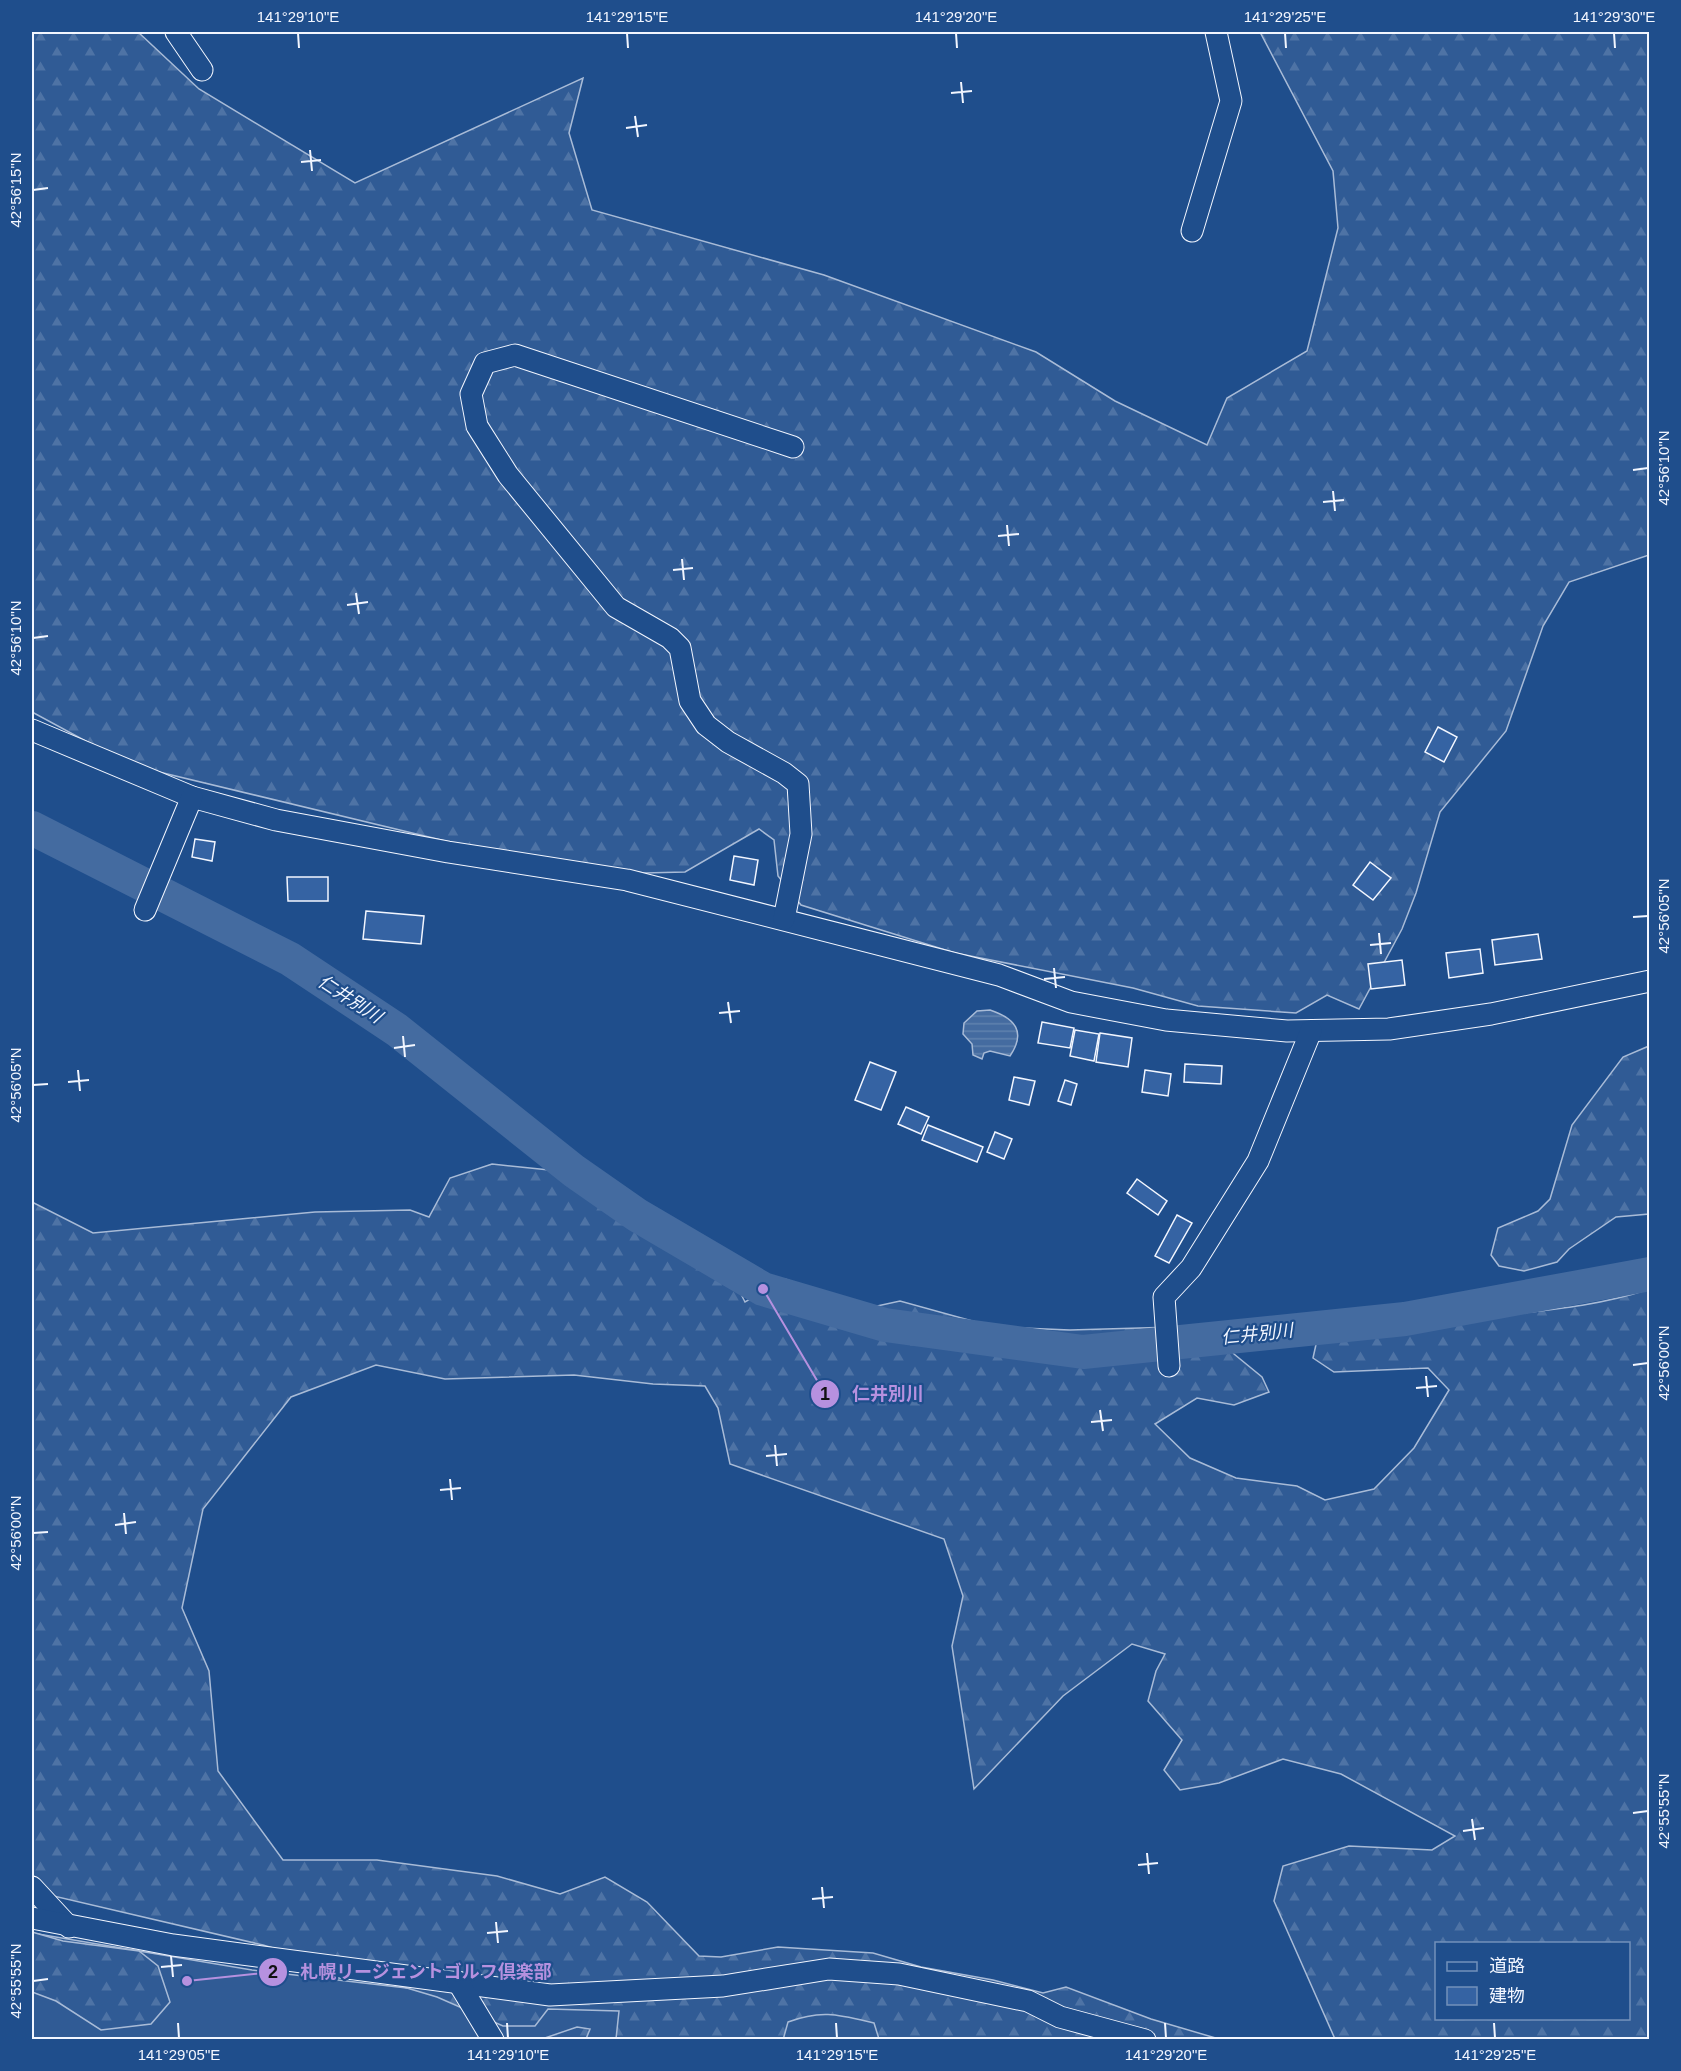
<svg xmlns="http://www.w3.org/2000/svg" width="1681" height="2071" font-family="Arial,'Noto Sans JP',sans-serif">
<defs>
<pattern id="forest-firs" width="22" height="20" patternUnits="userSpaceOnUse" patternTransform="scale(1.5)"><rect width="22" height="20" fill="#305b95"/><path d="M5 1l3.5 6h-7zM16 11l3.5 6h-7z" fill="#4e73a5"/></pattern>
<pattern id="water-rules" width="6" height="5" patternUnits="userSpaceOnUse" patternTransform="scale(1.5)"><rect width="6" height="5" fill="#446ba0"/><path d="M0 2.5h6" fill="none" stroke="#5f81ae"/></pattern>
</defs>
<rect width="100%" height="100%" fill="#1f4e8c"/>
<polygon fill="#305b95" stroke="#a8bbd7" stroke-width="1.5" points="32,1933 252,1970 441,1992 833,1991 1071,2039 32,2039"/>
<g fill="url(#forest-firs)" stroke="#a8bbd7" stroke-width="1.5" fill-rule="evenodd">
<polygon points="32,32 138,32 199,89 355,183 583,78 569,133 592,210 824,275 1036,352 1115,401 1207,445 1227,398 1307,351 1338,228 1333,171 1260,32 1649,32 1649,555 1569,582 1543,626 1506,731 1440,812 1416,893 1402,929 1359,1009 1327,995 1296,1013 1198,1006 1133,988 955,953 801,905 778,876 774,840 759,829 685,872 644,873 462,845 130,765 32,712"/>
<polygon points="1649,1046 1649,1214 1616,1217 1569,1249 1557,1262 1524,1271 1499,1266 1491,1255 1498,1228 1538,1211 1550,1199 1572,1125 1623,1057"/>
<path d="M 492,1164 L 559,1171 L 668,1251 L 740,1292 L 745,1302 L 785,1279 L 868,1308 L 900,1301 L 994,1327 L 1070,1330 L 1209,1326 L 1234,1354 L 1262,1377 L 1269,1392 L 1234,1405 L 1197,1398 L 1155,1424 L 1190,1458 L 1236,1478 L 1297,1486 L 1325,1500 L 1374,1489 L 1414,1448 L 1449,1390 L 1428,1368 L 1334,1372 L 1313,1358 L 1317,1340 C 1367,1333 1417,1325 1468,1319 C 1529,1311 1591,1309 1649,1289 L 1649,2039 L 1335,2039 L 1274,1901 L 1283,1866 L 1349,1846 L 1432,1850 L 1455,1836 L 1341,1774 L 1283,1759 L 1219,1783 L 1180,1790 L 1164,1770 L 1182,1740 L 1148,1701 L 1156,1671 L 1165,1654 L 1132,1644 L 1063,1696 L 974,1789 L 952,1646 L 963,1596 L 944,1539 L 730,1464 L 718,1408 L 705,1386 L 653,1384 L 574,1375 L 445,1379 L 376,1365 L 291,1397 L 203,1509 L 182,1608 L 209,1671 L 218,1771 L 283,1860 L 377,1860 L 497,1876 L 560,1894 L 605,1877 L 647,1902 L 699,1956 L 721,1957 L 778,1947 L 873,1953 L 921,1967 L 993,1980 L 1043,1993 L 1066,1987 L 1151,2019 L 1219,2039 L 879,2039 L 874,2023 C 840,2015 822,2009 788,2022 L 783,2040 L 616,2039 L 619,2011 L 548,2009 L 535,2026 L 503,2026 L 437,1997 L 263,1945 L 32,1891 L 32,1202 L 93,1233 L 315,1212 L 410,1210 L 429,1217 L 450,1178 ZM 1436,1944 L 1628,1944 L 1628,2018 L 1436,2018 Z"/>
<polygon points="32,1932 63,1941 139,1951 158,1966 170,2002 151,2024 101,2030 56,2001 32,1992"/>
<polygon points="577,2027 590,2029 586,2039 542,2039"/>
</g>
<path fill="url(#water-rules)" stroke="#a8bbd7" stroke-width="1.5" d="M 990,1010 C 1014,1018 1027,1031 1010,1056 L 990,1051 L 984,1053 L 982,1059 L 973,1055 L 972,1044 L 963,1034 L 964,1023 L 977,1011 Z"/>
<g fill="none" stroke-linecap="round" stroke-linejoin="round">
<polyline stroke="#446ba0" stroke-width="34" points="32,828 290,959 397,1030 574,1171 637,1215 763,1289 885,1325 1083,1352 1405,1319 1650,1274"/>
</g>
<g fill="#3563a3" stroke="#f2f6ff" stroke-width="1.5">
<polygon points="1438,727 1457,737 1444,762 1425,752"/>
<polygon points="195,839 215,842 212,861 192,857"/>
<polygon points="734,856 758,860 754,885 730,880"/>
<polygon points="1370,862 1391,878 1373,900 1353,885"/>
<polygon points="287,877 328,877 328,901 288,901"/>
<polygon points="366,911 424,916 421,944 363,939"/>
<polygon points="1538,934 1542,959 1495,965 1492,940"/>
<polygon points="1480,949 1483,973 1449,978 1446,953"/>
<polygon points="1402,960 1405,985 1371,989 1368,964"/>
<polygon points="1042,1022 1074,1028 1070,1048 1038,1043"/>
<polygon points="1075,1030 1099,1034 1094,1061 1070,1056"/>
<polygon points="1100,1033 1132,1038 1128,1067 1096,1062"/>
<polygon points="870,1062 896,1072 881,1110 855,1100"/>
<polygon points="1185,1064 1222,1066 1221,1084 1184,1082"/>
<polygon points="1145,1070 1171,1074 1168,1096 1142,1092"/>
<polygon points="1014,1077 1035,1081 1029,1105 1009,1100"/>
<polygon points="1065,1080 1077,1084 1071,1105 1058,1101"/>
<polygon points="906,1107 929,1117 921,1134 898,1124"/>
<polygon points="928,1125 983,1147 977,1162 922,1140"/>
<polygon points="995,1132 1012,1139 1004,1159 987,1152"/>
<polygon points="1137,1179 1167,1201 1158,1215 1127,1193"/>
<polygon points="1177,1215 1192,1223 1169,1263 1155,1256"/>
</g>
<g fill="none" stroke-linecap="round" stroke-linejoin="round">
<g stroke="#f2f6ff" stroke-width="23">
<g id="minor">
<polyline points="176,32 202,70"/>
<polyline points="1192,231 1231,101 1216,32"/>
<polyline points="32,730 192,797 276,820 448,852 627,880 999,975 1071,1002 1166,1020 1287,1031 1389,1029 1491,1014 1650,981"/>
<polyline points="145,910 192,797"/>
<polyline points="784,919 801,834 798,784 784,773 728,742 706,725 690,701 680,648 670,638 616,607 508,475 477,426 471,394 485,363 515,355 793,447"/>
<polyline points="1169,1366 1164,1297 1191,1268 1258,1161 1311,1031"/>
<polyline points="32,1887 69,1927"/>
<polyline points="32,1918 173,1945 550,1995 723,1986 829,1969 899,1974 1028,2001 1060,2017 1145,2040"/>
<polyline points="458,1982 493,2040"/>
</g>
</g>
<use href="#minor" stroke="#1f4e8c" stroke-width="21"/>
</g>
<path fill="none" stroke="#f2f6ff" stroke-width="2" d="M 298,33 L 299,48M 627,33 L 628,48M 956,33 L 957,48M 1285,33 L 1286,48M 1614,33 L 1615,48M 961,82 L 963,103M 951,93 L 972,91M 635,116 L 638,137M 626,128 L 647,125M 310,150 L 312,171M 301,162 L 321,160M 33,190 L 48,188M 1633,470 L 1648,468M 1333,491 L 1335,511M 1323,502 L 1344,500M 1007,525 L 1009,546M 998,536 L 1019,534M 682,559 L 684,580M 673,570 L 693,568M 356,593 L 359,614M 347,605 L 368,602M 33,638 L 48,636M 1633,917 L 1648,916M 1379,933 L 1381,954M 1370,945 L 1391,943M 1054,968 L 1056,988M 1044,979 L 1065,977M 728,1002 L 731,1023M 719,1013 L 740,1011M 403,1036 L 405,1057M 394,1048 L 415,1045M 78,1070 L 80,1091M 68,1082 L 89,1080M 33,1085 L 48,1084M 1633,1365 L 1648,1363M 1426,1376 L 1428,1397M 1416,1388 L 1437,1386M 1100,1410 L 1103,1431M 1091,1422 L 1112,1420M 775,1445 L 777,1466M 766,1456 L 787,1454M 450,1479 L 452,1500M 440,1490 L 461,1488M 124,1513 L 126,1534M 115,1525 L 136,1522M 33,1533 L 48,1532M 1633,1813 L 1648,1811M 1472,1819 L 1475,1840M 1463,1831 L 1484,1828M 1147,1853 L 1149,1874M 1138,1865 L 1158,1863M 822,1887 L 824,1908M 812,1899 L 833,1897M 496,1922 L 498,1943M 487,1933 L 508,1931M 171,1956 L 173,1977M 161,1967 L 182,1965M 33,1981 L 48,1979M 178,2023 L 179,2038M 507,2023 L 508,2038M 836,2023 L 837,2038M 1165,2023 L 1166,2038M 1494,2023 L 1495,2038"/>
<g text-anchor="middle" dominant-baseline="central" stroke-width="4.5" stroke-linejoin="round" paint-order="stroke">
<g font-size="18" font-style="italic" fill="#f2f6ff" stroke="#1f4e8c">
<text transform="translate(350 999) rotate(33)">仁井別川</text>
<text transform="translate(1257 1334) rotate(-6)">仁井別川</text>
</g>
</g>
<path fill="none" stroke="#b691df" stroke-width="2" d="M763 1289L825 1394M187 1981L273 1972"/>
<g fill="#b691df" stroke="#1f4e8c" stroke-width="2">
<circle cx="763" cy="1289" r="6"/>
<circle cx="187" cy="1981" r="6"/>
<circle cx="825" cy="1394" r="15"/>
<circle cx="273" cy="1972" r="15"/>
</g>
<g font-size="18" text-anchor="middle" font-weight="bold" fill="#111">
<text x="825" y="1400">1</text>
<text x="273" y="1978">2</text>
</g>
<g font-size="18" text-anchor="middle" font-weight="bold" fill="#b691df" stroke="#1f4e8c" stroke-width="4.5" stroke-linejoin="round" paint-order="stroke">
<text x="888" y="1400">仁井別川</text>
<text x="426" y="1978">札幌リージェントゴルフ倶楽部</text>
</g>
<rect width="1681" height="2071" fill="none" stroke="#1f4e8c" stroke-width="66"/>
<rect x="1435" y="1942" width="195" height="78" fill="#1f4e8c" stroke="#7391ba" stroke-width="1.5"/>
<rect x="1447" y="1962" width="30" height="9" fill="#1f4e8c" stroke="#7391ba" stroke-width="1.5"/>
<text x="1489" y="1972" font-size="18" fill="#f2f6ff">道路</text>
<rect x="1447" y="1987" width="30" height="18" fill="#3563a3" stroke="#7391ba" stroke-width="1.5"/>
<text x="1489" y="2002" font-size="18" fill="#f2f6ff">建物</text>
<rect x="33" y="33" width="1615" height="2005" fill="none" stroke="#f2f6ff" stroke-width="2"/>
<g font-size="15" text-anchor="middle" fill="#f2f6ff">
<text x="298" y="22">141°29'10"E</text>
<text x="627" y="22">141°29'15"E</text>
<text x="956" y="22">141°29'20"E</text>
<text x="1285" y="22">141°29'25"E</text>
<text x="1614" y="22">141°29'30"E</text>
<text transform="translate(16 190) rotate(-90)" y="5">42°56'15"N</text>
<text transform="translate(1664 468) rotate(-90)" y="5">42°56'10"N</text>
<text transform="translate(16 638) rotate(-90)" y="5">42°56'10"N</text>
<text transform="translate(1664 916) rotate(-90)" y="5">42°56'05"N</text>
<text transform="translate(16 1085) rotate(-90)" y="5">42°56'05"N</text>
<text transform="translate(1664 1363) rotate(-90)" y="5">42°56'00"N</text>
<text transform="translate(16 1533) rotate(-90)" y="5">42°56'00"N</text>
<text transform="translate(1664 1811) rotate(-90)" y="5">42°55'55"N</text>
<text transform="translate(16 1981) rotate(-90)" y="5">42°55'55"N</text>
<text x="179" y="2060">141°29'05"E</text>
<text x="508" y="2060">141°29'10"E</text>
<text x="837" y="2060">141°29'15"E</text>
<text x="1166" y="2060">141°29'20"E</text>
<text x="1495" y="2060">141°29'25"E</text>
</g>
</svg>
